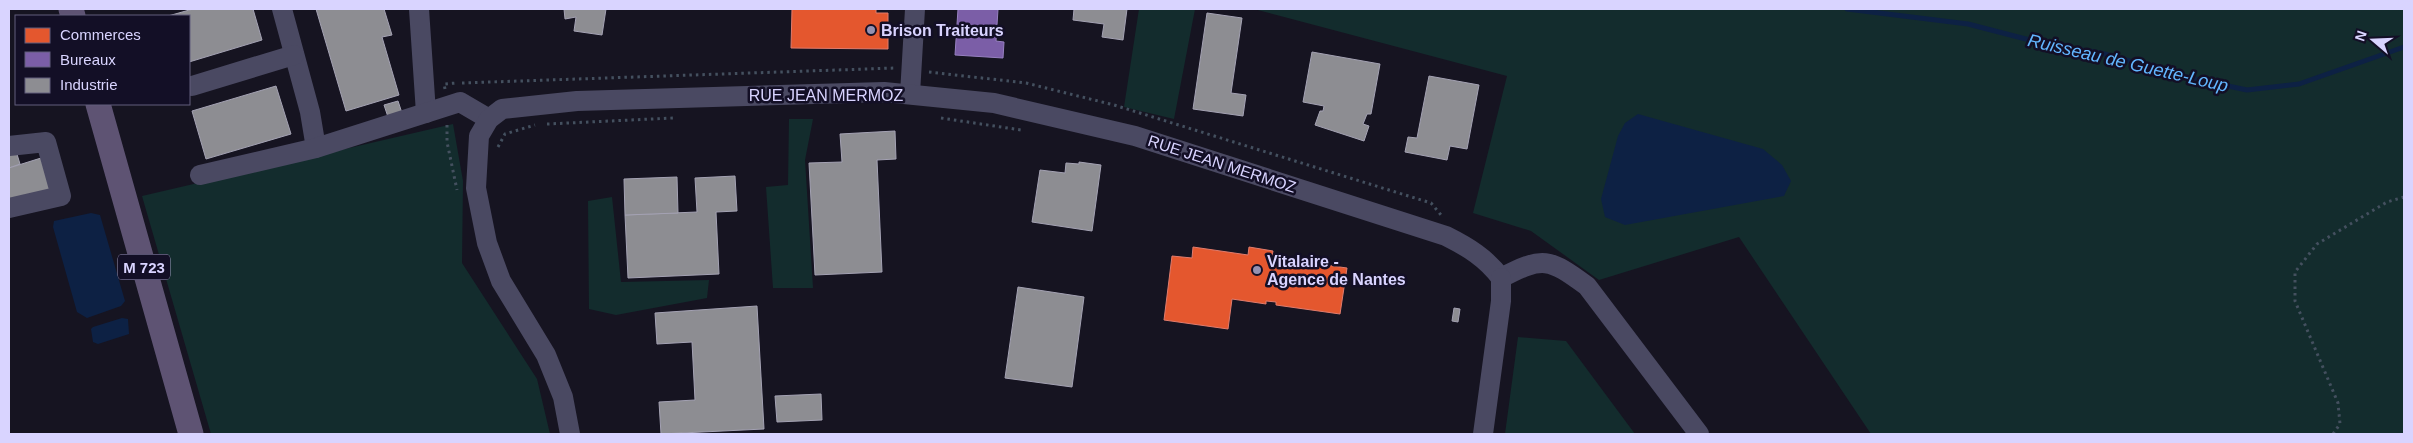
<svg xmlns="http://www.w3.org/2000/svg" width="2413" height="443" font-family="Arial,sans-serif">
<rect width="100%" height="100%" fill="#161421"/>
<g fill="#132c2d">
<polygon points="1139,9 1195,9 1174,119 1124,107"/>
<polygon points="1254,9 2404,9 2404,434 1871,434 1739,237 1599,280 1531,231 1473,213 1507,76"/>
<polygon points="789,119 813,119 805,160 813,288 773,288 766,187 788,185"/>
<polygon points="453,124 463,181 462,263 537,379 550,434 211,434 142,196"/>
<polygon points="612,197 621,282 709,280 707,298 616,315 589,309 588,201"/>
<polygon points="1518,337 1566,341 1635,434 1505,434"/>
</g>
<g fill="#0d2144">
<polygon points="1638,114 1763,149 1782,165 1791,181 1784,196 1625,225 1605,217 1601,199 1618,136 1625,123"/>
<polygon points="91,213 100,215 125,301 121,306 87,318 77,312 53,227 54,221"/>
<polygon points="122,318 128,319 129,334 98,344 93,342 91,329 93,327"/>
</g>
<g fill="#e4572e" stroke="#e17c6d">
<polygon points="792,9 876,9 876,13 888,13 888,49 791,48"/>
<polygon points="1193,247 1248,255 1249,247 1273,251 1271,262 1281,263 1282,259 1347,268 1340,314 1276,305 1276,302 1266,301 1266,304 1232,299 1228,329 1164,320 1172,256 1192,258"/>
</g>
<polygon fill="#7b5ea7" stroke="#9781c1" points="958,9 998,9 996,41 1004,42 1003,58 955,55"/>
<g fill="#8d8d92" stroke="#a4a2b3">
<polygon points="193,9 253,9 262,40 189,62 189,16 168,16"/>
<polygon points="316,9 384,9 392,35 382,37 399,95 346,111"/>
<polygon points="564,9 536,9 606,9 602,35 574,31 576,17 565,19"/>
<polygon points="1074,9 1127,9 1123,40 1102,37 1104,24 1073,20"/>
<polygon points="1207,13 1242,18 1231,93 1246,95 1243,116 1193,109"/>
<polygon points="1312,52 1380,64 1371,114 1367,114 1363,124 1369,126 1364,141 1315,125 1320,111 1323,111 1324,106 1303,102"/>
<polygon points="1429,76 1479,85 1467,149 1450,146 1447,160 1405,152 1408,137 1417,138"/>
<polygon points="276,86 291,134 206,159 192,111"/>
<polygon points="398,101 402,113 388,117 384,105"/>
<polygon points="895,131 896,159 877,160 882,272 815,275 809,163 842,162 840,134"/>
<polygon points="16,151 20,164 9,168 9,153"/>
<polygon points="41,158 50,190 9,202 9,168"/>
<polygon points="1079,162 1101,165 1092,231 1032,222 1040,170 1065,173 1066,163 1079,164"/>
<polygon points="735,176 737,211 716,212 719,274 628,278 625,215 697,212 695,178"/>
<polygon points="677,177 678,213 625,215 624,179"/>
<polygon points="1018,287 1084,297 1072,387 1005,378"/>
<polygon points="757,306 764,429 661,434 659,402 695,400 692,342 657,344 655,313"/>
<polygon points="1454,308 1460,309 1458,322 1452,321"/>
<polygon points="821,394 822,420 777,422 775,396"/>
</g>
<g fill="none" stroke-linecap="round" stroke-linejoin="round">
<polyline stroke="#0d2144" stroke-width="5" points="1847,9 1968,24 2049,45 2101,53 2190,78 2247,90 2299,84 2404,47"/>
<g stroke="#44505f" stroke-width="3" stroke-dasharray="2.5 4" stroke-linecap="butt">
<polyline points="929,72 1026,83 1114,105 1431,203 1441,215"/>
<polyline points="462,83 895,68"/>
<polyline points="445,89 444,84 456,83"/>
<polyline points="941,118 1021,130"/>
<polyline points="547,124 673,118"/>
<polyline points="447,125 447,142 457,190"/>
<polyline points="498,147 505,134 535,125"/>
<polyline points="2333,434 2340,424 2338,403 2295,301 2295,272 2317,244 2387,202 2404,197"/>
</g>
<g stroke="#4a4962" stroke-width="20">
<polyline points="282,9 310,112 316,148"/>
<polyline points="419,9 426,113"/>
<polyline points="192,86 294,55"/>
<polyline points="910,94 915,9"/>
<polyline points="9,146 46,142 61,196 9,208"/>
<polyline points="200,175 316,148 460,102 489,119"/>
<path d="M 1501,278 C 1543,256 1549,258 1587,286 L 1699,434"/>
<path d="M 570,434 L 563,397 L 546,355 L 501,281 L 487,243 L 476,188 L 479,136 L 489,119 L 502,109 L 577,101 L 884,92 L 994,103 L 1135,136 L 1446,236 C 1468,247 1486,258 1501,278"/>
<polyline points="1483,434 1501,301 1501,278"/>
</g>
<g stroke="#5e5373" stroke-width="25">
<polyline points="71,9 73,16"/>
<polyline points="98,104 191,434"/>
</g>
</g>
<g fill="#9591b1" stroke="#130f26" stroke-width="2">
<circle cx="871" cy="30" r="5"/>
<circle cx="1257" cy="270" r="5"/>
</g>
<g text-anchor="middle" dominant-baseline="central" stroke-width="5" stroke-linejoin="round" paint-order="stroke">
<rect fill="#130f26" stroke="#9e99be" stroke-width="1" x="118" y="254.5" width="52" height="25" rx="4"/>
<g font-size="15" font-weight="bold" fill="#d9d4ff">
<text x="144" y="267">M 723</text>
</g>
<g font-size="16" font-weight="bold" fill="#d9d4ff" stroke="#130f26" text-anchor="start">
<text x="881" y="30">Brison Traiteurs</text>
<text x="1267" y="261">Vitalaire -<tspan x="1267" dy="18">Agence de Nantes</tspan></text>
</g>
<g font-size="16" fill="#d9d4ff" stroke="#130f26">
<text x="826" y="95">RUE JEAN MERMOZ</text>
<text transform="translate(1222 164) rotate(18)">RUE JEAN MERMOZ</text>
</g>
<g font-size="18" font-style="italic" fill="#62b6ff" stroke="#130f26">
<text transform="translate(2128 63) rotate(13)">Ruisseau de Guette-Loup</text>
</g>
</g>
<rect width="2413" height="443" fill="none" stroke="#d9d4ff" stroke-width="20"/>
<rect x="15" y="15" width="175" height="90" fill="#130f26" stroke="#625e7d"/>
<rect x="25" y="28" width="25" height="15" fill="#e4572e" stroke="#625e7d"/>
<text x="60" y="40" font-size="15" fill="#d9d4ff">Commerces</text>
<rect x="25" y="52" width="25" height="15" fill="#7b5ea7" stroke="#625e7d"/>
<text x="60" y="65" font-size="15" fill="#d9d4ff">Bureaux</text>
<rect x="25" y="78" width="25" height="15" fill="#8d8d92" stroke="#625e7d"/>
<text x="60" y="90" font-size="15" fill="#d9d4ff">Industrie</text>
<g transform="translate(2373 40) rotate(289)" stroke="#130f26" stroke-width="4" paint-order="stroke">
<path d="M0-4L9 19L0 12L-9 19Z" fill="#d9d4ff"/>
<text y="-8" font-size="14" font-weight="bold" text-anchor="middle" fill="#d9d4ff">N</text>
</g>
</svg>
